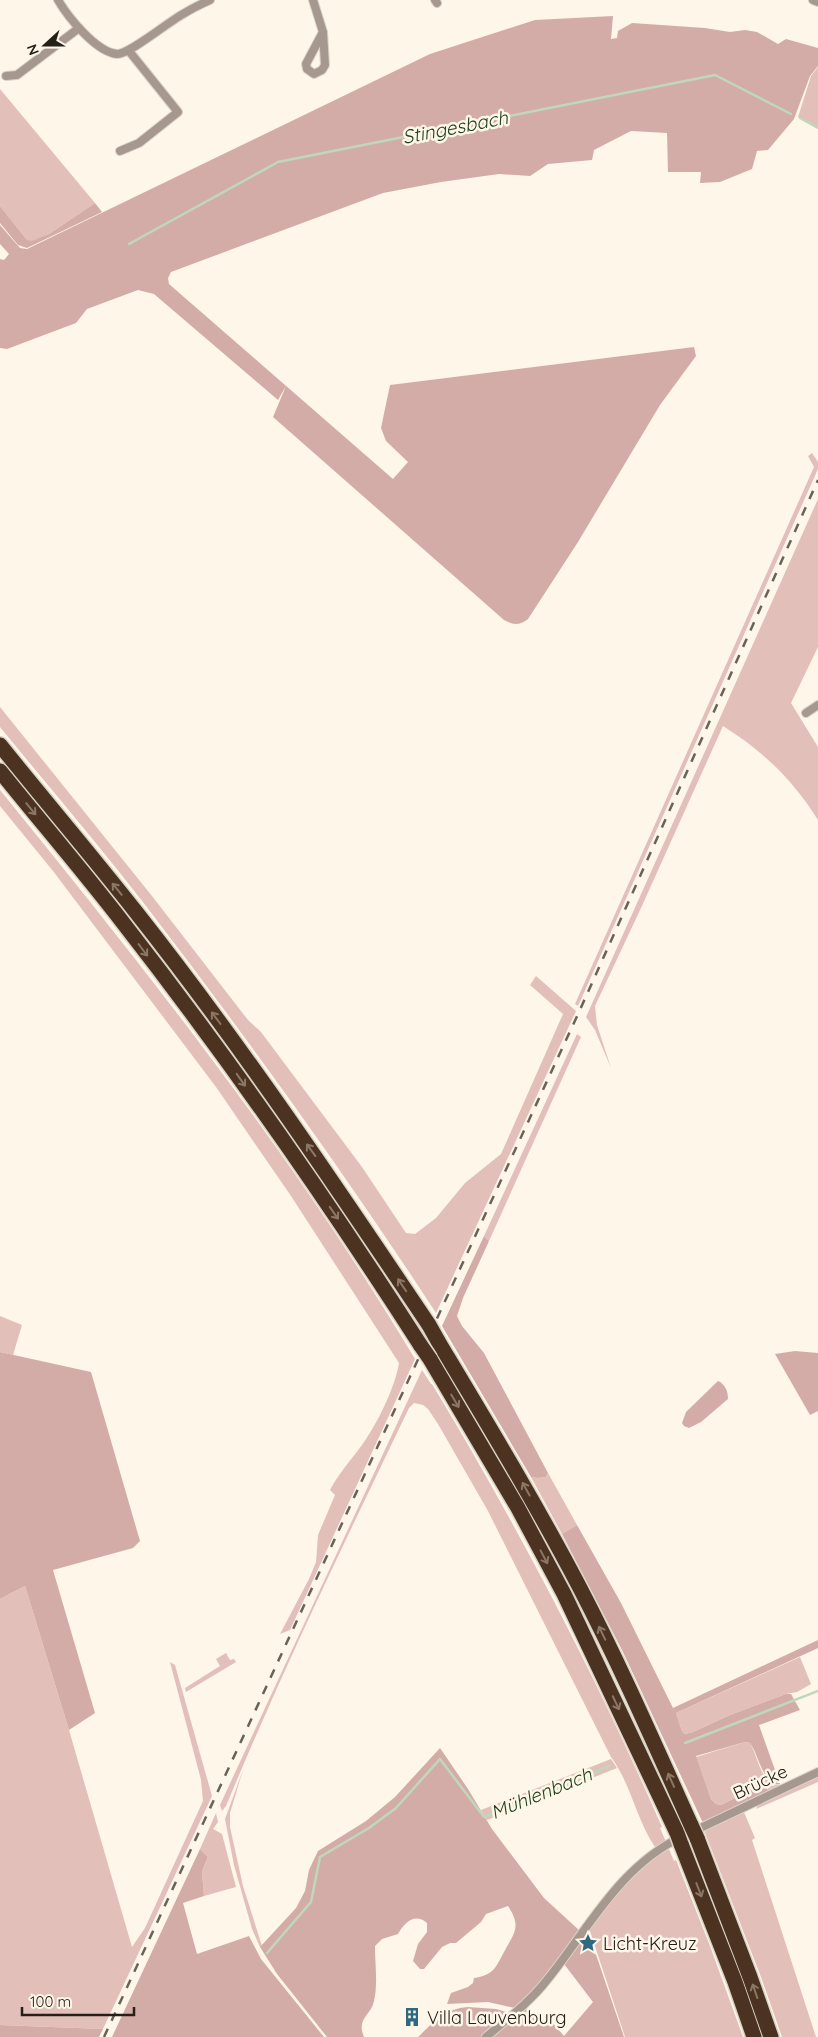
<svg xmlns="http://www.w3.org/2000/svg" width="818" height="2037" font-family="Quicksand,sans-serif">
<rect width="100%" height="100%" fill="#fdf6e9"/>
<g fill="#e3bfba">
<polygon points="818,67 818,128 798,117 811,76"/>
<polygon points="0,89 95,203 49,234 32,242 27,240 0,206"/>
<polygon points="812,453 818,462 818,469 578,1006 575,1004 814,467 808,456"/>
<path d="M 818,499 L 818,647 L 791,703 L 818,747 L 818,820 C 793,780 763,751 723,726 L 641,908 L 595,1006 L 597,1025 L 611,1068 L 595,1030 L 586,1017 Z"/>
<path d="M 0,707 L 152,896 L 248,1020 L 261,1032 L 362,1167 L 406,1233 L 415,1234 L 436,1218 L 465,1183 L 501,1154 L 563,1014 L 530,985 L 536,976 L 576,1011 L 436,1313 C 345,1173 247,1038 146,906 C 99,845 49,787 0,727 Z"/>
<path d="M 0,790 C 148,972 294,1157 415,1359 L 290,1630 L 280,1634 L 309,1579 L 316,1562 L 318,1535 L 335,1495 L 330,1490 C 339,1473 351,1460 362,1445 C 377,1424 395,1388 399,1363 L 291,1196 L 216,1087 L 53,871 L 0,806 Z"/>
<polygon points="577,1034 581,1037 489,1241 484,1236"/>
<polygon points="0,1316 22,1325 13,1355 0,1352"/>
<path d="M 422,1370 L 431,1384 L 432,1384 C 518,1527 595,1674 662,1827 L 660,1828 L 666,1842 L 655,1847 C 636,1819 631,1784 611,1757 L 488,1511 L 438,1424 L 428,1409 L 423,1405 L 414,1403 L 409,1408 C 346,1539 282,1671 226,1806 L 222,1811 L 220,1805 Z"/>
<polygon points="548,1473 577,1525 562,1534 531,1477 538,1478 546,1477"/>
<polygon points="25,1586 69,1730 132,1947 145,1928 203,1801 201,1780 170,1662 175,1665 212,1796 103,2029 0,2025 0,1599"/>
<polygon points="226,1653 230,1660 234,1659 236,1662 186,1692 185,1688 220,1666 216,1659"/>
<polygon points="800,1657 811,1684 797,1692 786,1694 730,1715 693,1732 685,1734 682,1731 676,1713"/>
<path d="M 745,1742 L 750,1743 C 757,1754 760,1779 774,1784 C 776,1785 779,1784 781,1785 L 769,1791 L 760,1782 L 756,1783 L 755,1788 L 721,1805 L 716,1804 L 711,1799 L 696,1757 Z"/>
<polygon points="611,1759 617,1768 487,1820 481,1810"/>
<polygon points="243,1770 230,1813 230,1827 243,1886 262,1946 260,1947 252,1929 234,1865 225,1819"/>
<polygon points="818,1775 818,1782 756,1809 760,1802"/>
<polygon points="743,1810 755,1838 752,1840 816,2037 782,2037 761,1977 704,1830"/>
<polygon points="216,1813 218,1822 213,1829 222,1834 236,1887 204,1896 202,1871 208,1857 200,1849"/>
<path d="M 668,1847 L 674,1861 L 676,1860 L 710,1946 L 743,2037 L 625,2037 L 589,1928 C 613,1897 636,1868 668,1847 Z"/>
</g>
<g fill="#d4aca7">
<path d="M 613,16 L 611,39 L 617,38 L 618,31 L 632,23 L 705,28 L 730,32 L 745,30 L 757,32 L 778,44 L 786,39 L 818,48 L 818,66 L 810,76 L 794,119 L 768,150 L 757,151 L 752,169 L 720,182 L 700,183 L 701,172 L 668,172 L 667,133 L 631,131 L 594,150 L 592,160 L 548,164 L 530,176 L 499,174 L 441,182 L 383,193 L 171,272 L 168,278 L 169,284 L 393,479 L 408,462 L 386,441 L 381,428 L 390,385 L 694,347 L 696,356 L 660,405 L 578,542 L 528,619 C 519,626 513,625 504,620 L 273,417 L 286,386 L 278,400 L 154,294 L 138,290 L 87,309 L 76,323 L 7,349 L 0,348 L 0,259 L 4,260 L 9,254 L 0,244 L 0,225 L 20,248 L 27,249 L 430,54 L 535,20 Z"/>
<polygon points="95,203 102,212 27,248 18,245 0,223 0,206 27,240 32,241 49,234"/>
<polygon points="484,1236 489,1241 463,1298 457,1316 462,1326 484,1353 548,1473 546,1477 538,1478 531,1477 442,1326"/>
<polygon points="795,1351 818,1353 818,1411 810,1415 775,1354"/>
<polygon points="0,1352 91,1372 140,1541 133,1548 53,1570 95,1713 69,1730 25,1586 0,1599"/>
<path d="M 718,1381 C 725,1384 728,1391 728,1399 L 701,1422 L 689,1428 L 684,1426 L 682,1423 L 686,1412 Z"/>
<path d="M 577,1525 L 621,1603 L 673,1708 L 818,1640 L 818,1648 L 676,1713 L 682,1731 L 685,1734 L 693,1732 L 730,1715 L 786,1694 L 791,1694 L 800,1710 L 759,1725 L 780,1784 L 774,1784 C 760,1774 759,1756 750,1743 L 745,1742 L 696,1756 L 711,1799 L 716,1804 L 721,1805 L 755,1788 L 756,1783 L 760,1782 L 769,1791 L 703,1823 L 622,1650 L 562,1534 Z"/>
<path d="M 440,1748 L 468,1789 L 492,1829 L 544,1898 L 580,1931 L 539,1985 L 515,2008 L 488,2002 L 447,2004 L 451,1993 L 468,1987 L 473,1983 L 474,1978 C 493,1975 495,1969 504,1952 C 514,1933 522,1927 508,1906 L 486,1914 L 481,1922 L 456,1943 L 450,1943 L 442,1947 L 424,1969 L 420,1969 L 413,1961 L 418,1944 L 427,1932 L 427,1923 C 415,1912 404,1923 398,1934 L 382,1939 L 375,1946 C 375,1964 378,1984 374,2001 C 371,2016 356,2018 364,2037 L 327,2037 L 277,1974 L 260,1947 L 296,1908 L 305,1891 L 309,1870 L 318,1851 L 366,1821 L 395,1797 Z"/>
<polygon points="200,1849 208,1857 202,1871 204,1896 183,1903 197,1954 249,1936 261,1959 324,2037 112,2037"/>
<polygon points="588,1931 624,2037 490,2037 527,2006 537,2018 551,2021 564,2036 593,2002 564,1964"/>
<path d="M 468,2007 L 496,2009 L 510,2013 L 481,2037 L 418,2037 C 435,2021 444,2009 468,2007 Z"/>
<polygon points="0,2025 103,2029 99,2037 0,2037"/>
</g>
<g fill="none" stroke-linecap="round" stroke-linejoin="round">
<g stroke="#bfd8bc" stroke-width="2.5">
<polyline points="800,118 818,128"/>
<polyline points="129,244 278,162 715,75 791,114"/>
<polyline points="685,1743 818,1691"/>
<polyline points="267,1953 311,1902 320,1857 369,1828 396,1808 440,1759 484,1817 610,1766"/>
</g>
<g stroke="#dad4c7" stroke-width="10">
<g id="street">
<path d="M 58,0 C 68,17 96,52 117,54 C 130,54 168,22 183,14 C 191,9 201,4 210,0"/>
<polyline points="313,0 323,32 325,65 322,70 314,74 307,69 306,64 323,32"/>
<polyline points="435,0 437,3"/>
<polyline points="813,0 818,2"/>
<polyline points="6,76 17,75 79,28"/>
<polyline points="120,151 139,143 178,112 129,51"/>
<polyline points="806,713 818,705"/>
<polyline points="692,1832 818,1772"/>
<path d="M 486,2037 C 507,2019 530,2002 547,1980 C 589,1928 619,1867 681,1837"/>
</g>
</g>
<g stroke="#dad4c7" stroke-width="18">
<g id="highway">
<path d="M 0,745 C 45,801 92,856 136,912 C 241,1045 335,1185 429,1325"/>
<path d="M 0,771 C 41,822 84,872 124,924 C 230,1060 328,1201 421,1346"/>
<path d="M 438,1341 C 487,1423 536,1504 580,1588 C 620,1665 655,1745 691,1825"/>
<polyline points="430,1359 518,1508 564,1594 677,1833"/>
<polyline points="697,1838 750,1977 771,2037"/>
<polyline points="681,1844 735,1982 754,2037"/>
</g>
</g>
<use href="#street" stroke="#a7988f" stroke-width="8"/>
<use href="#highway" stroke="#4c3220" stroke-width="15"/>
<polyline stroke="#686359" stroke-width="2.5" stroke-dasharray="9 9" stroke-linecap="butt" points="104,2037 579,1012 818,480"/>
<g stroke="#dad4c7" stroke-width="18" stroke-linecap="butt">
<g id="highway-bridge">
<polyline points="429,1325 438,1341"/>
<polyline points="421,1346 430,1359"/>
<polyline points="691,1825 697,1838"/>
<polyline points="677,1833 681,1844"/>
</g>
</g>
<use href="#highway-bridge" stroke="#4c3220" stroke-width="15"/>
</g>
<defs><path id="oneway-shaft" d="M-6 0H5M1.5-3L5.5 0L1.5 3" fill="none" stroke-width="1.6" stroke-linecap="round" stroke-linejoin="round" transform="scale(1.25)"/></defs>
<g stroke="#8a7766">
<use href="#oneway-shaft" transform="translate(31 809) rotate(51)"/>
<use href="#oneway-shaft" transform="translate(117 889) rotate(-129)"/>
<use href="#oneway-shaft" transform="translate(143 950) rotate(53)"/>
<use href="#oneway-shaft" transform="translate(216 1018) rotate(-127)"/>
<use href="#oneway-shaft" transform="translate(241 1080) rotate(55)"/>
<use href="#oneway-shaft" transform="translate(311 1150) rotate(-126)"/>
<use href="#oneway-shaft" transform="translate(334 1213) rotate(55)"/>
<use href="#oneway-shaft" transform="translate(402 1285) rotate(-124)"/>
<use href="#oneway-shaft" transform="translate(455 1401) rotate(59)"/>
<use href="#oneway-shaft" transform="translate(526 1489) rotate(-119)"/>
<use href="#oneway-shaft" transform="translate(544 1557) rotate(62)"/>
<use href="#oneway-shaft" transform="translate(602 1633) rotate(-116)"/>
<use href="#oneway-shaft" transform="translate(616 1703) rotate(65)"/>
<use href="#oneway-shaft" transform="translate(671 1780) rotate(-114)"/>
<use href="#oneway-shaft" transform="translate(699 1890) rotate(69)"/>
<use href="#oneway-shaft" transform="translate(755 1991) rotate(-109)"/>
</g>
<defs>
<g id="sight-bare" transform="scale(1.5)"><path d="M0-6L1.8-2.2L6-1.7L2.9 1.2L3.7 5.4L0 3.3L-3.7 5.4L-2.9 1.2L-6-1.7L-1.8-2.2Z" fill="#2e6881" stroke="#fdf6e9" stroke-width="2.5" paint-order="stroke"/></g>
<g id="building-bare" transform="scale(1.5)"><path d="M-4-6H4V6H1V3H-1V6H-4ZM-2.5-4.3h1.7v1.8h-1.7ZM.8-4.3h1.7v1.8H.8ZM-2.5-1h1.7V.8h-1.7ZM.8-1h1.7V.8H.8Z" fill="#2e6881" stroke="#fdf6e9" stroke-width="2.5" paint-order="stroke"/></g>
</defs>
<g fill-rule="evenodd">
<use href="#sight-bare" x="588" y="1943"/>
<use href="#building-bare" x="412" y="2017"/>
</g>
<g text-anchor="middle" dominant-baseline="central" stroke-width="5" stroke-linejoin="round" paint-order="stroke">
<g font-size="18" fill="#242017" stroke="#fdf6e9">
<text transform="translate(760 1782) rotate(-25)">Brücke</text>
</g>
<g font-size="18" fill="#242017" stroke="#fdf6e9" text-anchor="start">
<text x="603" y="1943">Licht-Kreuz</text>
<text x="427" y="2017">Villa Lauvenburg</text>
</g>
<g font-size="19" font-style="italic" fill="#1f421b" stroke="#fdf6e9">
<text transform="translate(455 127) rotate(-11)">Stingesbach</text>
<text transform="translate(541 1793) rotate(-22)">Mühlenbach</text>
</g>
</g>
<g transform="translate(45 45) rotate(249)" stroke="#fdf6e9" stroke-width="4" paint-order="stroke">
<path d="M0-4L9 19L0 12L-9 19Z" fill="#242017"/>
<text y="-8" font-size="14" font-weight="bold" text-anchor="middle" fill="#242017">N</text>
</g>
<path d="M22 2007v8h112v-8" fill="none" stroke="#242017" stroke-width="2.5"/>
<text x="30" y="2007" font-size="15" fill="#242017" stroke="#fdf6e9" stroke-width="4" paint-order="stroke">100 m</text>
</svg>
